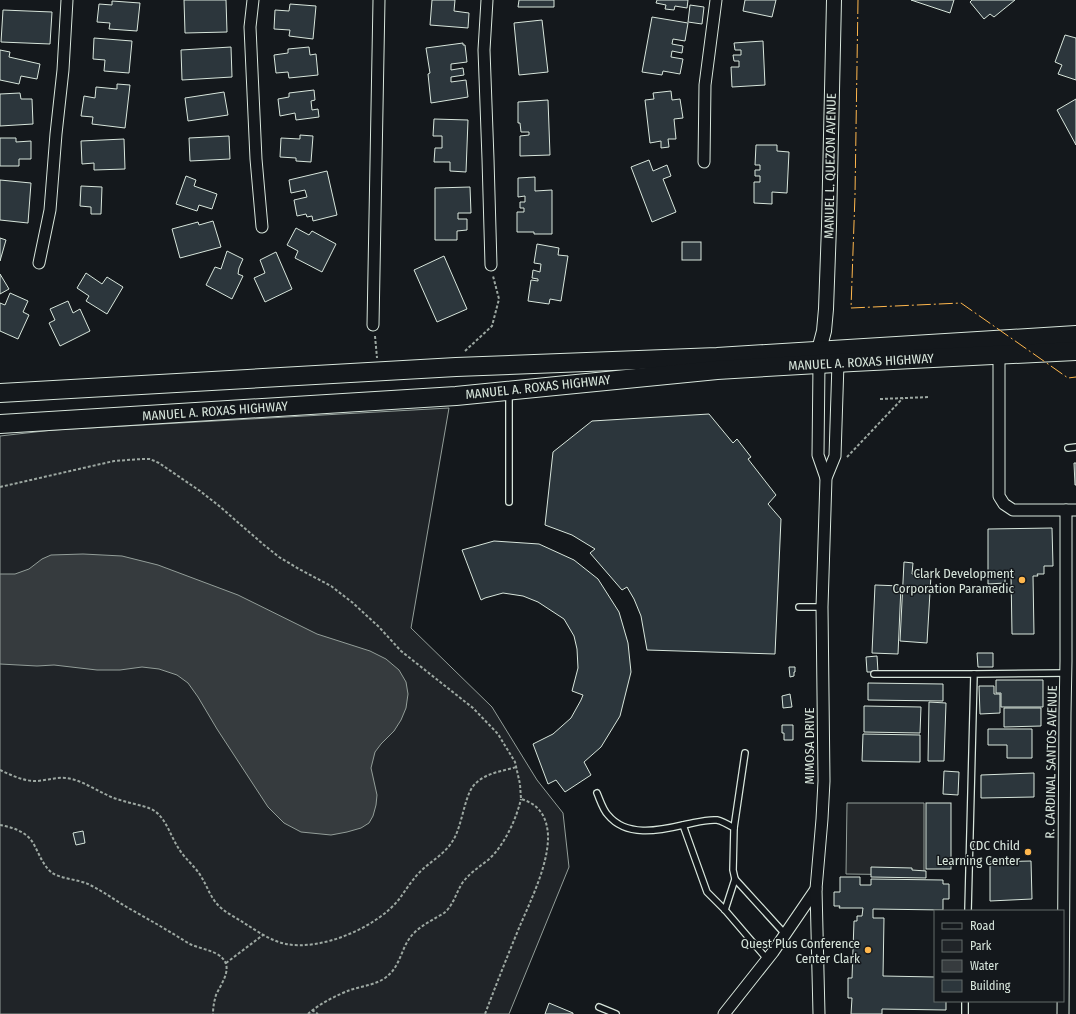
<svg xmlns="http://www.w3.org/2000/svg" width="1076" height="1014" font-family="'Fira Sans Condensed',sans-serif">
<rect width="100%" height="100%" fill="#14181c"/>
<polygon fill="#202428" stroke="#939e99" points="449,408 411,628 492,707 537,780 563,813 569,867 509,1014 0,1014 0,436 53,430"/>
<polygon fill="#24282b" stroke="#939e99" points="847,803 924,803 924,875 846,874"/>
<polygon fill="#363b3e" stroke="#939e99" points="83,554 122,556 158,565 238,595 317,634 370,651 386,659 399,670 406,682 408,694 406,708 401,720 394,731 381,744 375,752 371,768 377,795 376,805 373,816 369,823 361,828 347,832 331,835 301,832 284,823 268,807 217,729 198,697 188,683 177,675 159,669 142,667 120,670 97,670 54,665 37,666 0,664 0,574 15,574 29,569 42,559 51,555"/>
<g fill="#2c363c" stroke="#d8e6dc">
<polygon points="184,0 226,0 227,32 185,33"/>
<polygon points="432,0 455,0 454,11 469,13 468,28 430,25"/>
<polygon points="519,0 554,0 554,7 518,7"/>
<polygon points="657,0 688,0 687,8 675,6 674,10 665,9 666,5 656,3"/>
<polygon points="745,0 776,0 772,17 743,11"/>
<polygon points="911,0 954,0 950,13"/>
<polygon points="972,0 1015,0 994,17 990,14 984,19 970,2"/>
<polygon points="112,1 140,3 137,31 109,29 110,23 97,22 99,4 112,5"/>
<polygon points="290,4 316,6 313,39 289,36 290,30 274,29 275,10 289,11"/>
<polygon points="690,5 704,7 702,24 688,22"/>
<polygon points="3,10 52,12 50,44 1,42"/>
<polygon points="652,17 688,23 685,41 673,39 672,44 683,46 682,53 672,51 671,57 683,59 680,74 663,71 662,75 642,72"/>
<polygon points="542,20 548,72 519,75 514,23"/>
<polygon points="1065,35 1076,38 1076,80 1058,74 1062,65 1055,62"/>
<polygon points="94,38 132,41 129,73 104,71 105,60 93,59"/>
<polygon points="763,41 765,85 732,87 731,67 739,67 739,61 734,61 733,55 741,55 741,50 735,50 734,43"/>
<polygon points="463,43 463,45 465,45 467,62 451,64 451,70 463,68 464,75 451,77 451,82 466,80 468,97 431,103 428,74 430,73 426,48"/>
<polygon points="231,47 232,77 182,80 181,50"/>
<polygon points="309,47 310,55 316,54 318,75 289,78 288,72 276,73 274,55 288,53 288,49"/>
<polygon points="0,50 10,52 9,57 40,64 37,79 21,76 19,84 0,80"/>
<polygon points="117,84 130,85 125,128 92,124 93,117 81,116 84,96 95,98 96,87 117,89"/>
<polygon points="314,90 315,100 311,101 312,110 318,109 319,117 296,120 295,113 280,116 278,99 289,97 289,93"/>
<polygon points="671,91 672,100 680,99 683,118 674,119 676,139 668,139 669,147 661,148 661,141 650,143 645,100 654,99 653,93"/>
<polygon points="224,92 228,115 188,121 185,98"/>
<polygon points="20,93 21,99 32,99 33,124 0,126 0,94"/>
<polygon points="1076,99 1076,145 1057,110"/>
<polygon points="548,100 550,155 520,156 520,136 529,135 529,132 521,132 520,123 518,123 518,102"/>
<polygon points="434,119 468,120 466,172 450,171 450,162 434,162 435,148 442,148 442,136 433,136"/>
<polygon points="300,135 313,136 311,162 296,161 296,158 280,157 281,138 300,139"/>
<polygon points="229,136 230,159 190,161 189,138"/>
<polygon points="0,138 16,138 16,142 31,141 31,159 19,159 19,166 0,166"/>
<polygon points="124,139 125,169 94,170 94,163 82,164 81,141"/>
<polygon points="756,145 777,145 777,151 789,152 787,193 772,192 772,204 754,203 754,182 760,182 760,176 755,176 755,170 760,170 760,165 755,165"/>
<polygon points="649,160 653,171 667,165 671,176 663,179 676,212 652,222 631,167"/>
<polygon points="327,171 337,215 313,221 312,216 307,217 306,214 297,216 294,200 307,197 305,190 291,193 289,180"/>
<polygon points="186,176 196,180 194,186 217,194 212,209 199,205 197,211 176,204"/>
<polygon points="535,177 535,191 552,190 552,234 534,234 534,232 517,232 517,212 524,212 524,208 520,208 520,202 525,202 525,196 518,197 518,178"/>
<polygon points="0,180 31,183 28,223 0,220"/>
<polygon points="81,186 102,187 101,214 91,214 91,207 80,206"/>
<polygon points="470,187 471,213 458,213 458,219 467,219 467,230 457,231 457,240 435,240 435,188"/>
<polygon points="213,221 221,247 180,258 172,229 198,222 199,225"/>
<polygon points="296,228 309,235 312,231 336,244 322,272 295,258 298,251 287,245"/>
<polygon points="0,238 6,240 0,261"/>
<rect x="682" y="242" width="19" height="18"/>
<polygon points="537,244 559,248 558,255 568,256 561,301 550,299 549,304 528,301 531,280 538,281 538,279 532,278 533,270 540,272 541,264 534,263"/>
<polygon points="227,251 243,259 239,268 238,274 243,276 232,299 206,285 215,267 221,269"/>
<polygon points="276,252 292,289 265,302 254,278 265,273 260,260"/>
<polygon points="444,256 467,309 437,322 414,270"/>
<polygon points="86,273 102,284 107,277 123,287 107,314 86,301 89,296 77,288"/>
<polygon points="0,274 9,289 0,294"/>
<polygon points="10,293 28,301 23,312 29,315 18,339 0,331 0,303 5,305"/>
<polygon points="68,301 73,313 80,309 90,331 60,346 49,323 55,320 50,309"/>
<polygon points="709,414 733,443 737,439 751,457 748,459 776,495 768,504 781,519 775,654 647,650 641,616 634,599 627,587 622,590 590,553 595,549 572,535 545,525 553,452 592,421"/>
<polygon points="1074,463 1076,463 1076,485 1075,485"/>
<polygon points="1052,528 1053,566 1044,566 1044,574 1037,574 1038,576 1033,576 1034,634 1012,634 1011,574 1005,574 1005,583 988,584 988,529"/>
<polygon points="494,541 539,544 574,560 598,579 619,612 628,643 631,672 620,716 601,747 584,762 591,775 565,792 556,780 548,784 533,744 553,734 571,718 581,700 583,695 572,691 578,668 577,649 574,636 564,619 538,602 523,596 503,593 485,598 481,600 462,550"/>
<polygon points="904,562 913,563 912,574 931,575 927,643 900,641"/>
<polygon points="875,585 901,586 898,654 872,653"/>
<polygon points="977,653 993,653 993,667 978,667"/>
<polygon points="877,656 878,672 867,672 866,657"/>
<polygon points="789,667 795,667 795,672 794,672 794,676 790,677"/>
<polygon points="996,680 1043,680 1043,707 1001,707 1001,693 996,693"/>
<polygon points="868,683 943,684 943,701 868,700"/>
<polygon points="979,686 994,686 994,694 1000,694 1000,713 980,714"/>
<polygon points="790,694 792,707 783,708 782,696"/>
<polygon points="929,702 946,703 944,761 928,761"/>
<polygon points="864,706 921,707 920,733 864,732"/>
<polygon points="1004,708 1041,708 1041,726 1004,727"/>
<polygon points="782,725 793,725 793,740 784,740 784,733 782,733"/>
<polygon points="988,729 1032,729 1032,758 1007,758 1007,745 988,745"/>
<polygon points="863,734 920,735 920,762 862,761"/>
<polygon points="944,771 959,772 958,795 943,794"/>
<polygon points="1034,773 1034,797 981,798 981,775"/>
<rect x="926" y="803" width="25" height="66"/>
<polygon points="83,831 85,843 76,845 73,833"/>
<polygon points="1031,861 1032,899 990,901 990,862"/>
<polygon points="871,867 912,868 912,870 926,871 926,878 871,877"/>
<polygon points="840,877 860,877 860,885 871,885 871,879 943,880 943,884 949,884 949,899 943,899 943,910 873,909 873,918 884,918 883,976 935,977 935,1001 946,1001 946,1010 882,1009 882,1014 851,1014 852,998 848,998 848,978 852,978 854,921 857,921 857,916 862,916 863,908 839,908 840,906 834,906 834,892 840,892"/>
<polygon points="549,1003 573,1013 573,1014 545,1014"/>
</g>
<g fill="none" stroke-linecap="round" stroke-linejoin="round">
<g stroke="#d8e6dc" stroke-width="8">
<g id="service">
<polyline points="1068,448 1076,447"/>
<polyline points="509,502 509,392"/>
<polyline points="799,607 822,607"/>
<polyline points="874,674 974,674"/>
<path d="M 597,793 C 600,800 603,810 608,815 C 626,837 658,831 683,825 C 695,823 705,819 717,820 C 722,821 729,825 734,828 L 733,870 L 735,879 L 785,934"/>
<polyline points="683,825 707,892 725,910 767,959"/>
<polyline points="734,828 745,753"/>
<polyline points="725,910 735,879"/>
<polyline points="968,911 974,674 1066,673"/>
<polyline points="599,1007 616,1014"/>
<polyline points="965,1014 965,1001"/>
</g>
</g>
<g stroke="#d8e6dc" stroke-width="13">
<g id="minor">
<polyline points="253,0 250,27 256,159 262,227"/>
<polyline points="487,0 484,50 488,159 491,265"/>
<polyline points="704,162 705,85 716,0"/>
<polyline points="39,263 50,210 56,134 63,70 67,0"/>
<polyline points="373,325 379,0"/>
<polyline points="999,350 999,496 1004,504 1013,510 1076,510"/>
<polyline points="819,364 818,455 826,478"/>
<polyline points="724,1014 773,952 816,889"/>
<polyline points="819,1014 816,889 822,819 824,781 822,607 826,478 835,456 838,363"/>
<polyline points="1063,1014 1065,713 1066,661 1066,510"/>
</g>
</g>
<g stroke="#d8e6dc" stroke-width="16">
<polyline id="tertiary" points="819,361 819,350 824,331 826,309 829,226 834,0"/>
</g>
<g stroke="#d8e6dc" stroke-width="20">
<g id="primary">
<polyline points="0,393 456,367 717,357 1076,335"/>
<polyline points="0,424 456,396 717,370 853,362 1076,351"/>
</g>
</g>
<g stroke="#9da8a2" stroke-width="2" stroke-dasharray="3 2" stroke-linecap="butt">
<polyline points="375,336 377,358"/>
<polyline points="465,351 492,326 499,299 493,276"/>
<polyline points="880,399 930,397"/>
<polyline points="847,457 903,398"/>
<path d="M 0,487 L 114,461 L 142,459 L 150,459 L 159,463 L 200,491 L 218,505 L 264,545 L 279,557 L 299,569 L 331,586 L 353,603 L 379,627 L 401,651 L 473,708 L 498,734 L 515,762 L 520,784 L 521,799 C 539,804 547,817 548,835 C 549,864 530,902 519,928 C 507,957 496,985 485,1014"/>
<path d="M 0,770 C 11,775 23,781 35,781 C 45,781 55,777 65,778 C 79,779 92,788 105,794 C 112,798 120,800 127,802 C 137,805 148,806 156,812 C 167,821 171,837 179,849 C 185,859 196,867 202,878 C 207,886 210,896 217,904 C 224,912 235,917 244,923 C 257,931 271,941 286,944 C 322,951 378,927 400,898 C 407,888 414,877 423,869 C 433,860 445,853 452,842 C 463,826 464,793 476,783 C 486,773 503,771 516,767"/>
<path d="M 0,825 C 12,827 27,832 33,843 C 39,853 42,864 51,872 C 60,879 77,879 88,884 C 103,891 116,901 130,909 C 150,920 169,931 188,943 C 197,948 208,949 217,954 C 236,965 222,982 216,995 C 214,1002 213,1008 213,1014"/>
<polyline points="226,963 263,935"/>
<polyline points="312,1010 318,1014"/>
<path d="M 308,1014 C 319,1004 337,995 350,990 C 362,986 375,985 385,978 C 402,966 400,947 414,933 C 420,927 427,923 434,919 C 437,917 441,915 444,913 C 454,905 456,892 463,882 C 470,873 479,867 488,860 C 504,846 516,820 521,799"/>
</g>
<use href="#service" stroke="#14181c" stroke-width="5.5"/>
<use href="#minor" stroke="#14181c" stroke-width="11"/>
<use href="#tertiary" stroke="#14181c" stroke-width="14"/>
<use href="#primary" stroke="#14181c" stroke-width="18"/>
<polyline stroke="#ffb74d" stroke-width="1" stroke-dasharray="14 3 2 3" stroke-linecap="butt" points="858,0 855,195 851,308 961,303 1068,378 1076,377"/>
</g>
<g fill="#ffb74d" stroke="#14181c" stroke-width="1.5">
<circle cx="1022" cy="580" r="4"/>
<circle cx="1028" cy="852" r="4"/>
<circle cx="868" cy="950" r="4"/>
</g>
<g text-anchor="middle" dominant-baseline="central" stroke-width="3" stroke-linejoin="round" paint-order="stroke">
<g font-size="13" fill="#d8e6dc" stroke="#14181c">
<text transform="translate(830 166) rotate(-89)">MANUEL L. QUEZON AVENUE</text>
<text transform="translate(861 362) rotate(-3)">MANUEL A. ROXAS HIGHWAY</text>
<text transform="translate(538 387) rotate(-6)">MANUEL A. ROXAS HIGHWAY</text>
<text transform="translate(215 411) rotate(-4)">MANUEL A. ROXAS HIGHWAY</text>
<text transform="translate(809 746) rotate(-90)">MIMOSA DRIVE</text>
<text transform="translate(1051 762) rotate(-89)">R. CARDINAL SANTOS AVENUE</text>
</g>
<g font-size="13" fill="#d8e6dc" stroke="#14181c" text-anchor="end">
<text x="1014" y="573">Clark Development<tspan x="1014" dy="15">Corporation Paramedic</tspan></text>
<text x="1020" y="845">CDC Child<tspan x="1020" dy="15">Learning Center</tspan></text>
<text x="860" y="943">Quest Plus Conference<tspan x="860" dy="15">Center Clark</tspan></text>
</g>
</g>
<rect x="934" y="910" width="130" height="92" fill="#14181c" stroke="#626a69"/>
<rect x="942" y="923" width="20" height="6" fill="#14181c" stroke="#626a69"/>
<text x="970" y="930" font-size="12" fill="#d8e6dc">Road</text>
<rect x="942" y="940" width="20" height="12" fill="#202428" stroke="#626a69"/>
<text x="970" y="950" font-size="12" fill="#d8e6dc">Park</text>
<rect x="942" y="960" width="20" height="12" fill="#363b3e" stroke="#626a69"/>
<text x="970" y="970" font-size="12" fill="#d8e6dc">Water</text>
<rect x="942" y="980" width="20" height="12" fill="#2c363c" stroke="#626a69"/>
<text x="970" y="990" font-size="12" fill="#d8e6dc">Building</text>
</svg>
